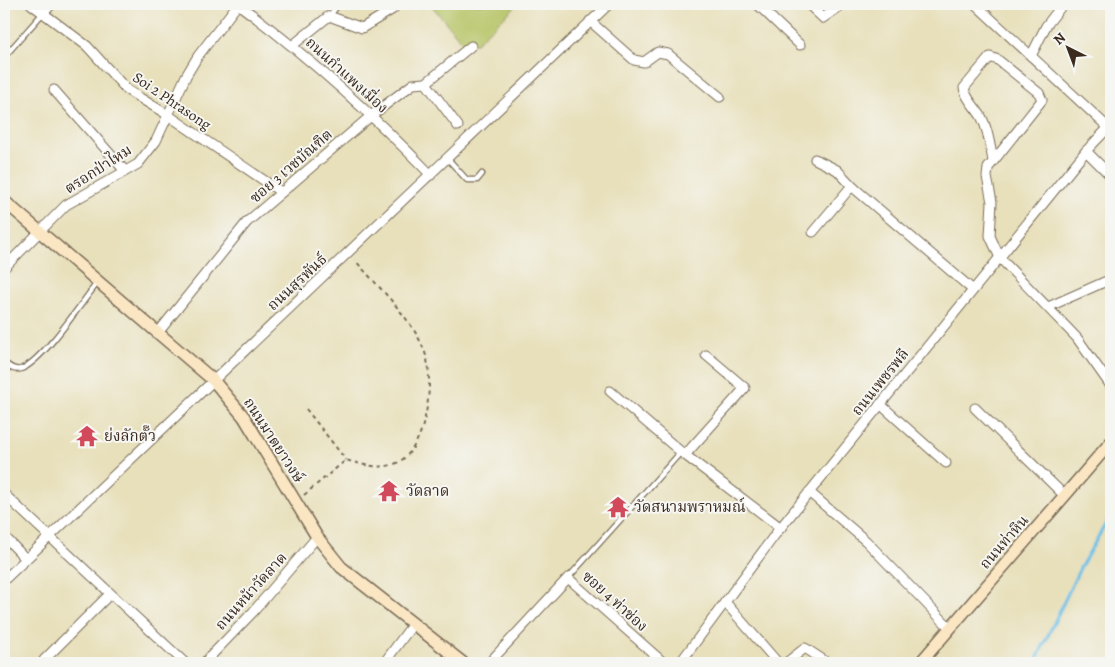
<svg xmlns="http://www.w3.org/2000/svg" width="1115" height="667" font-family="Alegreya,'Noto Serif Thai',serif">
<rect width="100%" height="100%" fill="#f6f6f2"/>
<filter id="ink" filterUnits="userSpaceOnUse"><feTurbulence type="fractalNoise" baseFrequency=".02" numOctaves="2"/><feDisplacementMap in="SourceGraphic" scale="10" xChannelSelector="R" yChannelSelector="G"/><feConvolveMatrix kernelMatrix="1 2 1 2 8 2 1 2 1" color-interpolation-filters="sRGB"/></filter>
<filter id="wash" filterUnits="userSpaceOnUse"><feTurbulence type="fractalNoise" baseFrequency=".0096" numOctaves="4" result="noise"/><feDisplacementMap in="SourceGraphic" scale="20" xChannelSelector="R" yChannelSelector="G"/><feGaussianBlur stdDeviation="1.12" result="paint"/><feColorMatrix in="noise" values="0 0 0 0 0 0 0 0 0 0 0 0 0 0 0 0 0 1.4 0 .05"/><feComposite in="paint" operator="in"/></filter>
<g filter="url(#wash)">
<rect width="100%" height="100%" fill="#e8e0bb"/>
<polygon fill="#b7c568" stroke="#797843" points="432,4 518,4 476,43 464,44 431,5"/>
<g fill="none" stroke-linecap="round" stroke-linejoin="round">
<polyline stroke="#6cc0e8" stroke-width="3" points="1035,663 1080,568 1111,515"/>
</g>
</g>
<g filter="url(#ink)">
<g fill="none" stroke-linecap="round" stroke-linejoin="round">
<g stroke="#786a55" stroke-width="7">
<g id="lane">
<polyline points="329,16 339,4"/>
<polyline points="4,57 43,13"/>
<polyline points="448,159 467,180 477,180 482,174"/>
<path d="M 4,362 C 9,367 14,371 21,369 C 43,361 82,302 98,282"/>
<polyline points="568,578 681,452"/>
</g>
</g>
<g stroke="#786a55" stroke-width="11">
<g id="street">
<polyline points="31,4 87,46 127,90 168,115 281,192"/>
<polyline points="757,4 800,45"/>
<polyline points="808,4 823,18 843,4"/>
<polyline points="975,4 1111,130"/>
<polyline points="43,13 52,4"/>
<polyline points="590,21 634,60 644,62 658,52 668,54 720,97"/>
<polyline points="293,45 329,16 362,28 393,9"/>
<polyline points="1031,56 1046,26 1063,4"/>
<polyline points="426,83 471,46"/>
<polyline points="54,90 125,171"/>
<polyline points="1086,151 1111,176"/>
<polyline points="815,159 837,170 854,188"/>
<path d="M 993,161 C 990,146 989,132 982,118 C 977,108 966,100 964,88 L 990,57 L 998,60 L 1039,93 L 1042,100 L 988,168 L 987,177 L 992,202 L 990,236 L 1000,258 L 1077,338 L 1111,386"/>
<polyline points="813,232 850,188 854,188 973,290"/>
<path d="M 4,268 L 66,205 L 138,164 L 156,141 L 186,76 L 198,56 L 238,4 C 308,56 370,112 431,175"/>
<polyline points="1048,307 1111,279"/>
<polyline points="157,334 247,222 372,115 413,84 426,83 458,126"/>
<polyline points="610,391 681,452 781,528"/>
<polyline points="880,404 946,463"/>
<polyline points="975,408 1064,495"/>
<polyline points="685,455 745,388 706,355"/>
<polyline points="809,492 866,541 950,628"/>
<polyline points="4,494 185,663"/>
<polyline points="4,536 26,559"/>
<polyline points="4,580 609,4"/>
<polyline points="725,602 778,663"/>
<polyline points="44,660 110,594"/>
<polyline points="204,663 253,612 317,537"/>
<polyline points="384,663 413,624"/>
<polyline points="489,663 568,578 664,663"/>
<polyline points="680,663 777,532 1086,151 1111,125"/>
<polyline points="786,663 805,648 828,663"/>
</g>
</g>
<g stroke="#786a55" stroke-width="14">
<g id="secondary">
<polyline points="4,201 213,380 244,417 317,537 341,567 463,663"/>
<polyline points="920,663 1111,442"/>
</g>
</g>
<g stroke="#786a55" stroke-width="2" stroke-dasharray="4 4" stroke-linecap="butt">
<polyline points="306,409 346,460"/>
<path d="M 304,495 L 346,460 C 360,464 377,469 391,465 C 427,457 436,378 424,350 C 412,318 377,286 355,260"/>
</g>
<use href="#lane" stroke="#fff" stroke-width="4.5"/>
<use href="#street" stroke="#fff" stroke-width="9"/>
<use href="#secondary" stroke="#fbe6c4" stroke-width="11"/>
</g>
</g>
<defs>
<g id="temple-bare" transform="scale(1.725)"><path d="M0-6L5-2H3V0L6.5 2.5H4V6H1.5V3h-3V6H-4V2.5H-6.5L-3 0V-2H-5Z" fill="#d1495b" stroke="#f6f6f2" stroke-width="2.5" paint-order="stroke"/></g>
</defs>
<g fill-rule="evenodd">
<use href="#temple-bare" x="87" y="436"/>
<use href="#temple-bare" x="389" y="491"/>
<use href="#temple-bare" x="618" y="507"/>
</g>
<g text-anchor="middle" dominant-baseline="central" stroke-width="4" stroke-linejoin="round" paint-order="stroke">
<g font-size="15" fill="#3b2a1e" stroke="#f6f6f2">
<text transform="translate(347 75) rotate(42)">ถนนกำแพงเมี่อง</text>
<text transform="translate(172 101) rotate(34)">Soi 2 Phrasong</text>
<text transform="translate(291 166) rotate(-41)">ซอย 3 เวชบัณฑิต</text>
<text transform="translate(98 169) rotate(-33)">ตรอกป่าไหม</text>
<text transform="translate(297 282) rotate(-43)">ถนนสุรพันธ์</text>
<text transform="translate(880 382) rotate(-51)">ถนนเพชรพลี</text>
<text transform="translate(274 440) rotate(57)">ถนนมาตยาวงษ์</text>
<text transform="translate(1004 542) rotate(-49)">ถนนท่าหิน</text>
<text transform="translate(251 591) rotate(-48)">ถนนหน้าวัดลาด</text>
<text transform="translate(615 601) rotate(42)">ซอย 4 ท่าช่อง</text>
</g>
<g font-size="15" fill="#3b2a1e" stroke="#f6f6f2" text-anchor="start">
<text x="104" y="436">ย่งลักตั๊ว</text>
<text x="406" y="491">วัดลาด</text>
<text x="634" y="507">วัดสนามพราหมณ์</text>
</g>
</g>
<rect width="1115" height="667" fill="none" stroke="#f6f6f2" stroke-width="20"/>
<g transform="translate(1068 48) rotate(318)" stroke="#f6f6f2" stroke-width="4" paint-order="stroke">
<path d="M0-4L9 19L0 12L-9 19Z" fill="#3b2a1e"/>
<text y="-8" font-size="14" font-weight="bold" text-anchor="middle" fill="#3b2a1e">N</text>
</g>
</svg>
